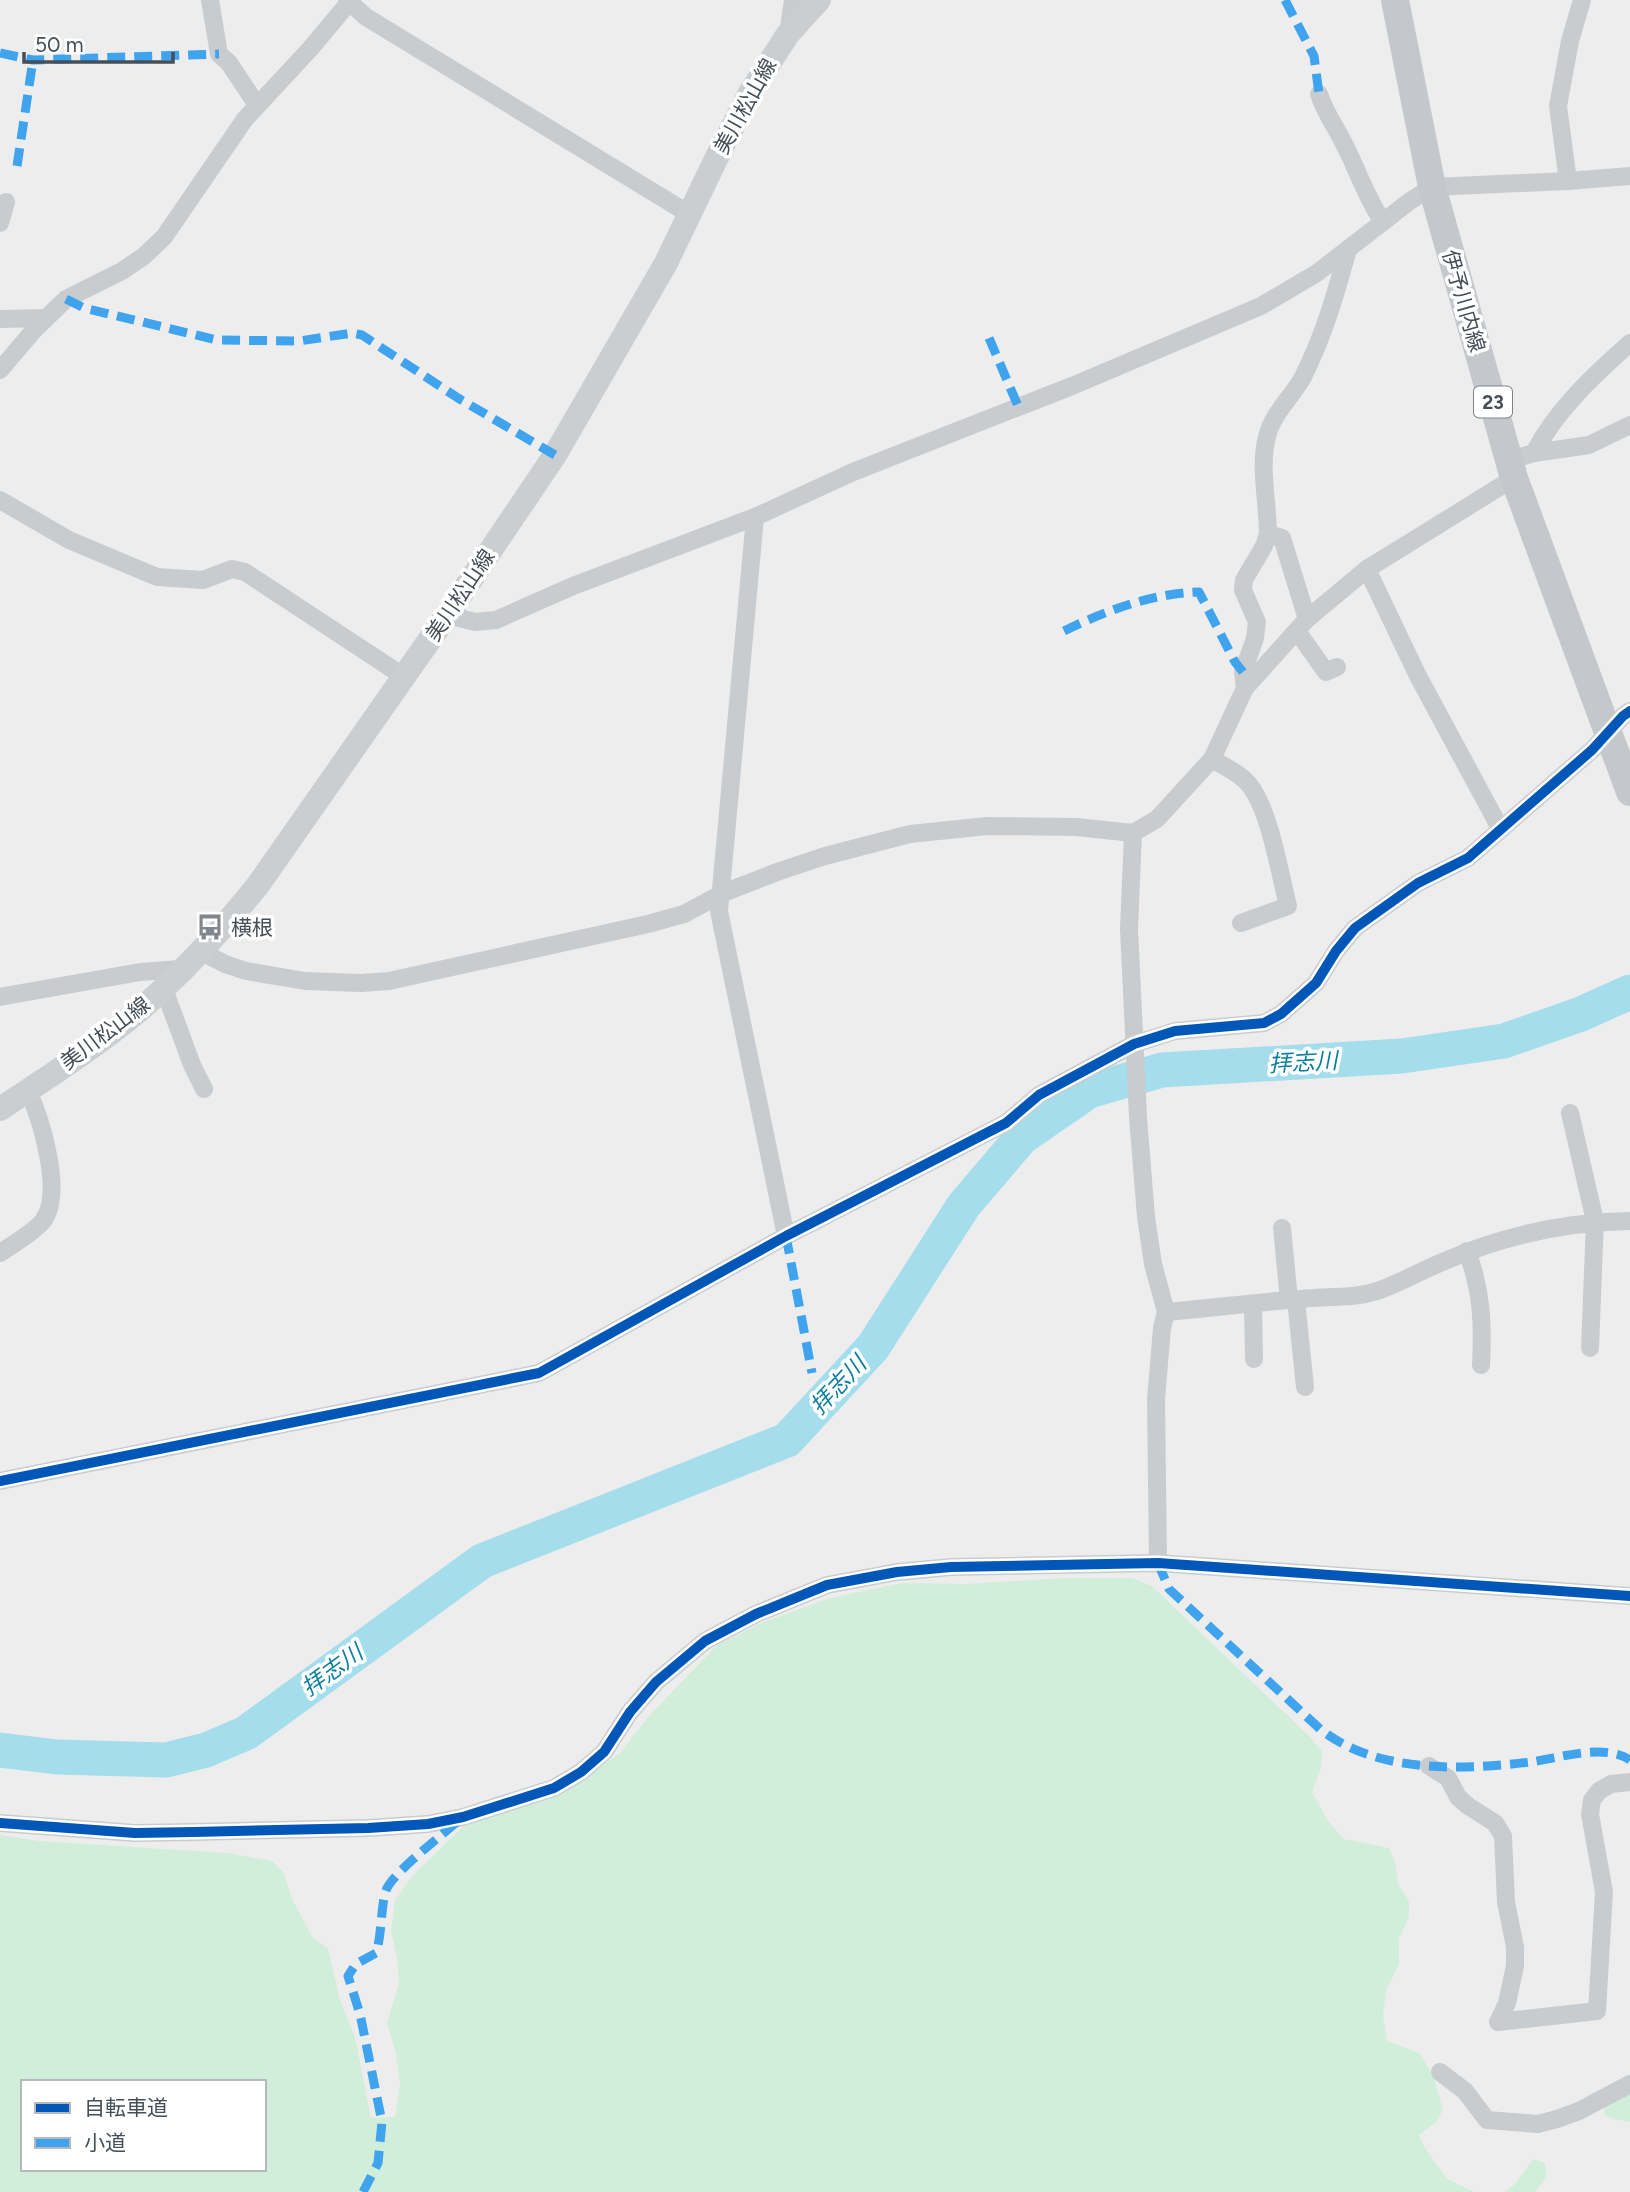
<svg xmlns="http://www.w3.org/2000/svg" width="1630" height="2192" font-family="Figtree,'Noto Sans JP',sans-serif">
<rect width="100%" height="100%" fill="#eeeded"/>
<g fill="#d1eedb" fill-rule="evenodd">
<path d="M 1065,1578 L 1132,1578 L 1152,1586 L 1309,1736 L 1322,1751 L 1321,1768 L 1312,1792 L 1328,1821 L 1344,1839 L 1389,1848 L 1395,1862 L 1398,1884 L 1409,1901 L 1409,1917 L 1399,1938 L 1399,1964 L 1386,1991 L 1383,2015 L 1387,2041 L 1419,2053 L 1433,2075 L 1443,2110 L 1436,2122 L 1419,2135 L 1423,2145 L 1447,2179 L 1475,2192 L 0,2192 L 0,1835 L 39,1841 L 227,1853 L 272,1861 L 284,1873 L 292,1899 L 313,1938 L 328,1948 L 340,2000 L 355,2037 L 371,2118 L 395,2117 L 400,2084 L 396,2054 L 387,2023 L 399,1983 L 397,1957 L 391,1932 L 395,1900 L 414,1874 L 468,1822 L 573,1786 L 620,1753 L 648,1717 L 716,1646 L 761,1623 L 830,1598 L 902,1583 L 965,1584 ZM 23,2082 L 264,2082 L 264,2169 L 23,2169 Z"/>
<polygon points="1630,2092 1630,2122 1613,2119 1604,2114 1605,2106"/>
<polygon points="1533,2159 1545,2163 1546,2178 1535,2192 1505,2192 1515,2184"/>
</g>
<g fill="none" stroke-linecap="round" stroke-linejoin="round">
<polyline stroke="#a4ddec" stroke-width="35" points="0,1750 57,1757 166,1760 206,1750 246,1733 482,1561 787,1440 873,1347 964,1205 1022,1137 1089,1091 1162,1070 1402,1056 1504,1041 1581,1014 1630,992"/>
<g stroke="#c9ccce" stroke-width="18">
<polyline points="210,0 219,54 229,63 257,105"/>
<polyline points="347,0 366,17 689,214"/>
<polyline points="788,34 793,0"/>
<path d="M 1319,94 C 1324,110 1333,123 1341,138 C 1356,165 1365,196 1383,222"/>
<polyline points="1568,181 1558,106 1570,41 1582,0"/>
<polyline points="0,223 6,202"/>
<polyline points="0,319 46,318"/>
<polyline points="0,370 35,329 66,299 122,271 144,256 164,237 245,119 310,49 351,0"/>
<polyline points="1534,453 1589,445 1630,425"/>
<path d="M 1509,460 L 1534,453 C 1556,410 1594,375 1630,343"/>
<polyline points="0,500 69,540 157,577 203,580 232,569 245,572 403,676"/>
<polyline points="755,517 719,911 786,1236"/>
<polyline points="1268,534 1282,538 1307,619"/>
<polyline points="1367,569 1418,676 1500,828"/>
<polyline points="447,615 475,622 496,620 573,586 755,517 853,472 1072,386 1261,306 1317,273 1410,201 1432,187 1568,181 1630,176"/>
<polyline points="1297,631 1326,672 1337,667"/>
<path d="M 1245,688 L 1243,672 L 1255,638 L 1257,622 L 1243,590 L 1244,580 L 1264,546 L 1268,534 C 1268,503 1259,467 1267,437 C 1272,414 1292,397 1303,377 C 1324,335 1336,293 1348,249"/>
<path d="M 1212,759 C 1225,767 1242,774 1251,787 C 1270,813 1280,874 1288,906 L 1241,923"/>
<polyline points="1133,833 1129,929 1138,1117 1146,1217 1153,1264 1166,1312 1162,1328 1156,1399 1158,1563"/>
<polyline points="200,951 225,964 246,971 305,981 361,983 389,981 648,924 684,914 723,893 777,872 825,856 910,834 987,826 1076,827 1133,833 1157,819 1212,759 1245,688 1307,619 1367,569 1514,478"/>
<polyline points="164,989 192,1065 204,1089"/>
<polyline points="0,997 140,972 181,969"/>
<polyline points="1570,1113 1595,1221 1590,1348"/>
<polyline points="1282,1228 1289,1300"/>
<path d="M 1467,1251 C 1482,1292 1483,1323 1481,1365"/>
<path d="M 0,1253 C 13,1244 33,1233 43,1221 C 64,1193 41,1119 28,1091"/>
<polyline points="1296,1300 1305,1387"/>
<polyline points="1253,1305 1254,1359"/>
<path d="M 1166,1312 C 1215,1308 1265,1301 1314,1298 C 1336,1296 1356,1298 1377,1291 C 1398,1284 1419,1272 1440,1263 C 1501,1236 1563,1222 1630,1221"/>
<polyline points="0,1481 539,1373 786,1236 1006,1123 1039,1095 1134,1044 1175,1031 1264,1023 1281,1014 1316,983 1336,951 1355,928 1418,883 1468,858 1592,750 1623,716 1630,711"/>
<polyline points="1429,1766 1448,1778 1458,1797 1468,1806 1495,1823 1503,1836 1506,1902 1515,1947 1515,1966 1507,2003 1498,2022 1597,2011 1604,1892 1590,1814 1592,1800 1599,1791 1611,1784 1630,1782"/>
<polyline points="0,1823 135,1833 194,1832 368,1828 428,1824 463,1817 554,1788 581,1772 604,1752 630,1712 656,1682 705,1641 756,1614 827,1585 897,1572 951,1567 1158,1563 1630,1596"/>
<polyline points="1440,2072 1465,2091 1487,2120 1538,2124 1557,2119 1579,2111 1630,2084"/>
</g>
<path stroke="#caced0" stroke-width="24" d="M 0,1109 C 53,1074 119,1032 164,988 C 198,956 229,921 258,885 L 447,615 L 555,455 L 666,263 L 716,159 L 750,93 L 788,34 L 819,0"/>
<polyline stroke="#c4c8cc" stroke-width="28" points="1395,0 1432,187 1514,478 1630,792"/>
<g stroke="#3fa4ed" stroke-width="9" stroke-dasharray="18 9" stroke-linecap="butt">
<polyline points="1285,0 1314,56 1319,94"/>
<polyline points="0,53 33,60 219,54"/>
<polyline points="17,166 33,60"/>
<polyline points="66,299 84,308 217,340 299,341 352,333 362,335 458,398 555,455"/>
<polyline points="989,338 1018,406"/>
<path d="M 1064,631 C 1105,611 1153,593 1199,592 L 1235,662 L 1243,672"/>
<polyline points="786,1236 812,1373"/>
<path d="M 1158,1563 L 1169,1589 L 1320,1729 C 1377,1774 1462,1770 1531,1762 C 1558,1758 1605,1743 1630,1760"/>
<path d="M 363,2192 L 378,2163 L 382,2122 L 360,2014 L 348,1976 L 356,1964 L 376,1953 C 382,1936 381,1899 387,1888 C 397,1869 443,1835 460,1819"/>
</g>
<g stroke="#fff" stroke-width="15">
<g id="cycleway">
<polyline points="0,1481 539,1373 786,1236 1006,1123 1039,1095 1134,1044 1175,1031 1264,1023 1281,1014 1316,983 1336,951 1355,928 1418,883 1468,858 1592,750 1623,716 1630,711"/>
<polyline points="0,1823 135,1833 194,1832 368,1828 428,1824 463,1817 554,1788 581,1772 604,1752 630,1712 656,1682 705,1641 756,1614 827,1585 897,1572 951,1567 1158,1563 1630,1596"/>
</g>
</g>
<use href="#cycleway" stroke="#0057b8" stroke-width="10"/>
</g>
<defs>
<g id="bus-bare" transform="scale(2.1)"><path d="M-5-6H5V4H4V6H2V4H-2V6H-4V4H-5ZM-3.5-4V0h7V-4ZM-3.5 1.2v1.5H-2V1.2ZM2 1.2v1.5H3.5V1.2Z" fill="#80868d" stroke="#fff" stroke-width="2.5" paint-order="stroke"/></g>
</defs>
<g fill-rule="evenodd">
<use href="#bus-bare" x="210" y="927"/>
</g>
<g text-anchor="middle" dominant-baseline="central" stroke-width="7" stroke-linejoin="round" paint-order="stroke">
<rect fill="#fff" stroke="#7c848b" stroke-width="2" x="1474" y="386.5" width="38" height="31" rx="5"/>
<g font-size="19" font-weight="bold" fill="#444f59">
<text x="1493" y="402">23</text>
</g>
<g font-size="21" fill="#444f59" stroke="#fff">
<text transform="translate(745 106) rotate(-61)">美川松山線</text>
<text transform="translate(1464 301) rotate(74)">伊予川内線</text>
<text transform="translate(460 595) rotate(-56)">美川松山線</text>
<text transform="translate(105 1033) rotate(-37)">美川松山線</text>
</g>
<g font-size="21" fill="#444f59" stroke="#fff" text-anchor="start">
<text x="231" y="927">横根</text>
</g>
<g font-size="23" font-style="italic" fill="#0b7f9e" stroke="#fff">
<text transform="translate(1303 1062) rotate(-3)">拝志川</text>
<text transform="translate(838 1385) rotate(-47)">拝志川</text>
<text transform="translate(332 1670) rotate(-36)">拝志川</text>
</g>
</g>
<rect x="21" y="2080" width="245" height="91" fill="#ffffff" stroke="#b4b9bd" stroke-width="2"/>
<rect x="35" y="2103" width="35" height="10" fill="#0057b8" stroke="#b4b9bd" stroke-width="2"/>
<text x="84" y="2115" font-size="21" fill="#444f59">自転車道</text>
<rect x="35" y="2138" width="35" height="10" fill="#3fa4ed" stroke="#b4b9bd" stroke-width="2"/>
<text x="84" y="2150" font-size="21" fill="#444f59">小道</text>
<path d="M24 52v10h149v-10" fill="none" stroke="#444f59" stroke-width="3.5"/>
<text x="35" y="52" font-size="21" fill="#444f59" stroke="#ffffff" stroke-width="5" paint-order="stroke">50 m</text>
</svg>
